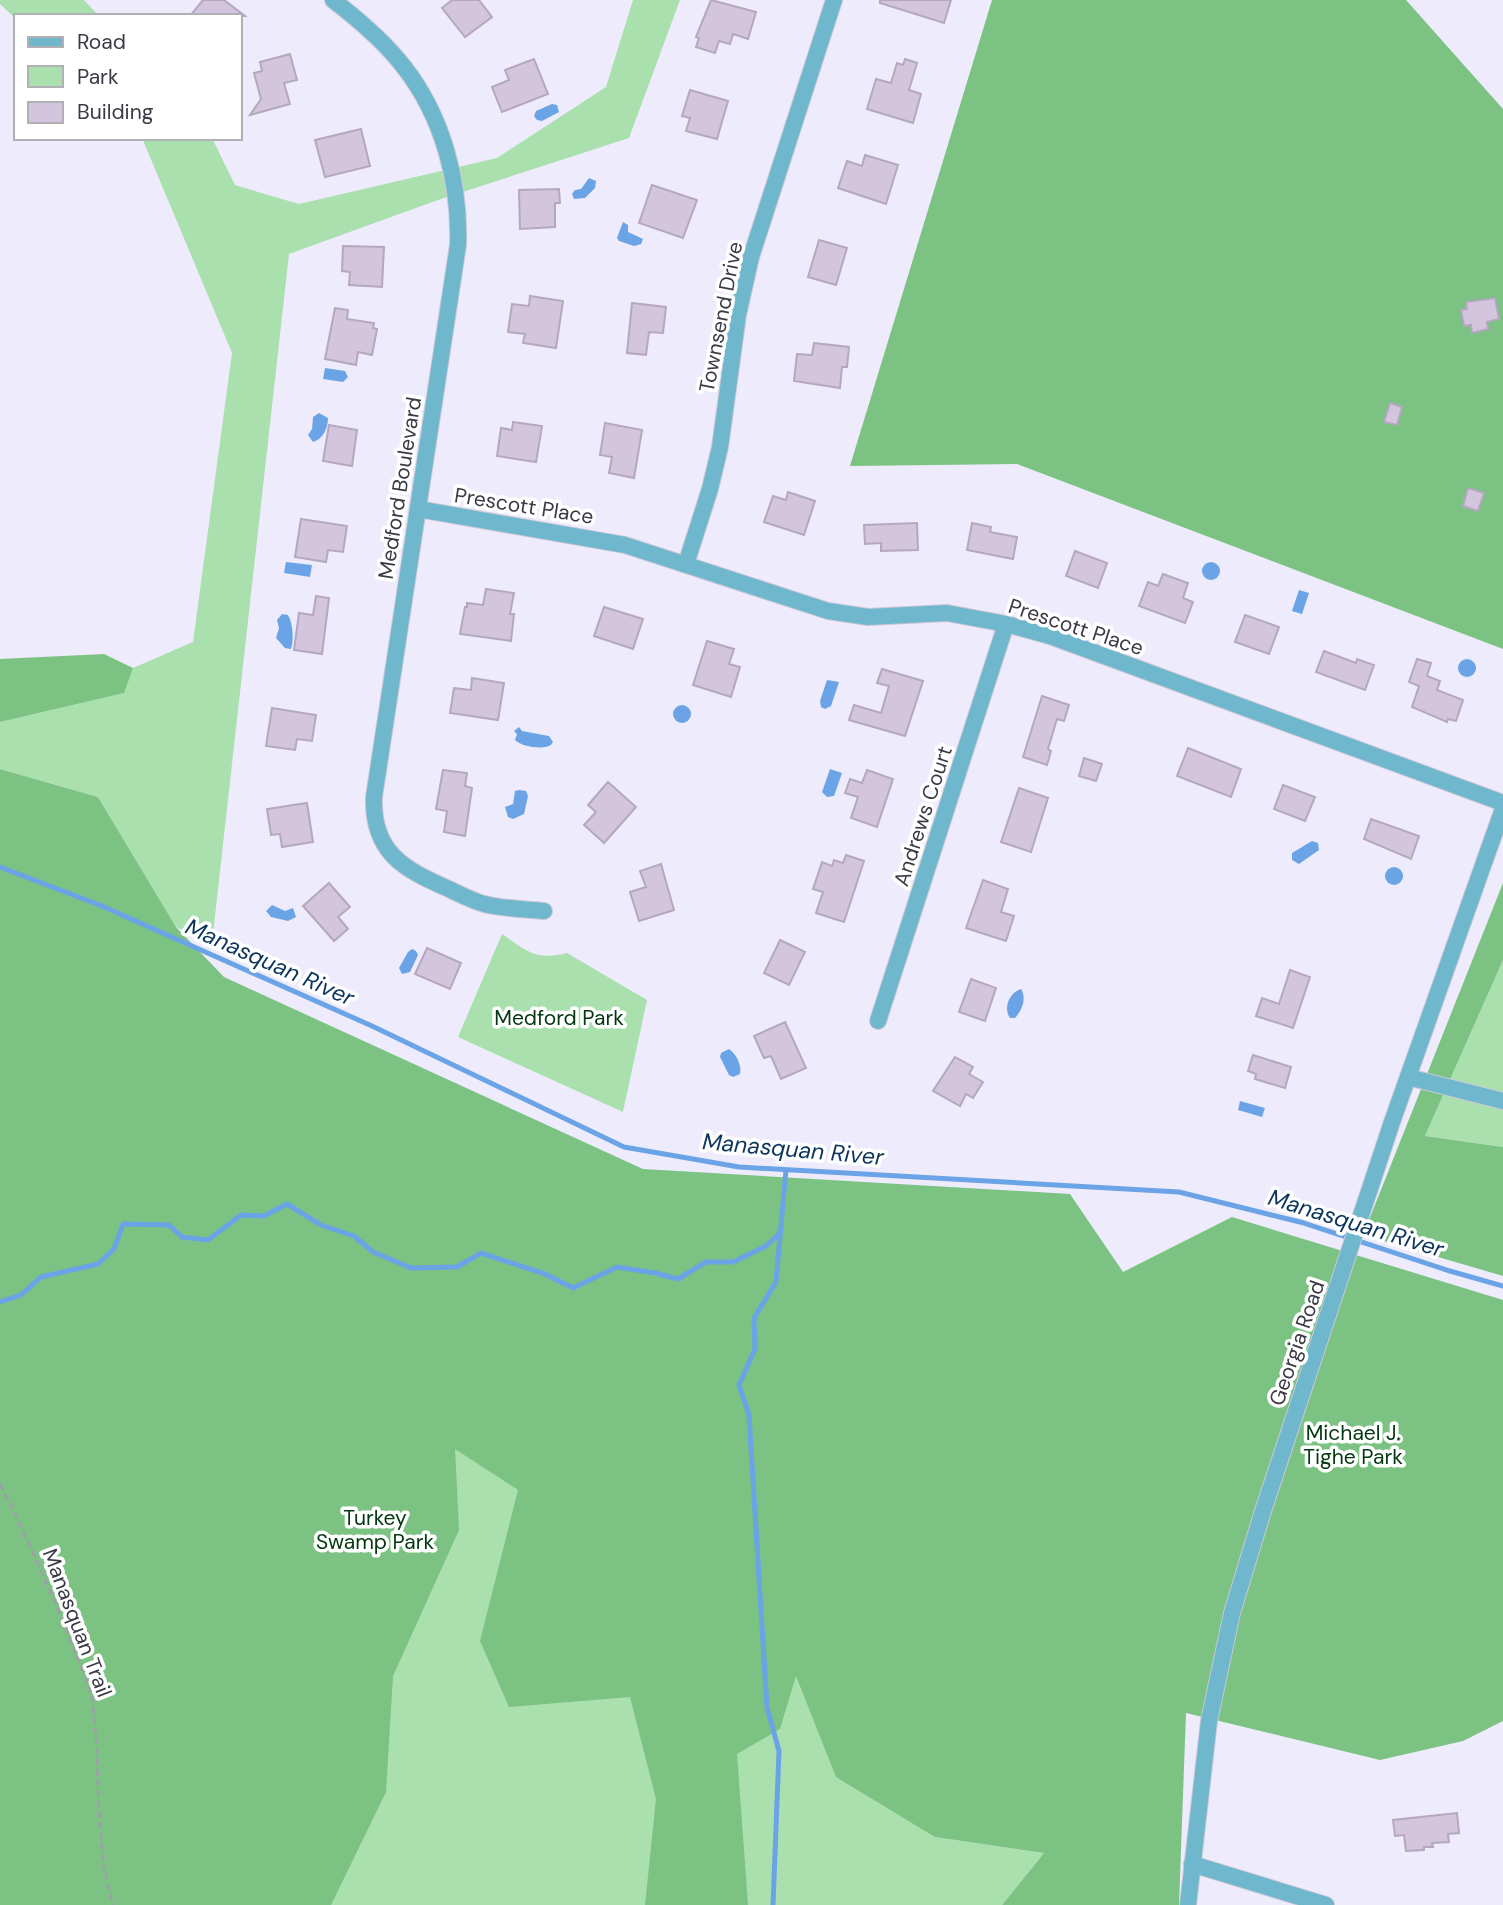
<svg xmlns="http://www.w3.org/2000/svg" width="1503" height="1905" font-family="'DM Sans',sans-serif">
<rect width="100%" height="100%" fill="#eeecfc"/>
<g fill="#aadfae">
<polygon points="0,0 84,0 99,16 16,16 16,19 0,4"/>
<polygon points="633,0 680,0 629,138 438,200 289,254 212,943 176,927 98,797 0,769 0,722 123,693 133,668 193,642 232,353 142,138 212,138 235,185 299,204 497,158 606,87"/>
<polygon points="0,931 668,1257 935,1837 1044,1853 1002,1905 0,1905"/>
<path d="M 502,934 C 527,951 536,961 567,953 L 647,1000 L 623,1112 L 458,1037 Z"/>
<polygon points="1503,960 1503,1147 1425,1136"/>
</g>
<g fill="#7cc283">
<polygon points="992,0 1406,0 1503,109 1503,649 1017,464 850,466"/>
<polygon points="104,654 133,668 124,693 0,722 0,659"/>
<polygon points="0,769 98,797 176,927 224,977 643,1169 1070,1194 1123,1272 1232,1217 1503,1300 1503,1721 1463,1741 1380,1760 1186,1713 1179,1905 1002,1905 1044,1853 935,1837 836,1777 796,1676 780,1729 737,1754 748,1905 645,1905 656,1799 630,1697 509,1707 480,1641 518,1490 455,1449 459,1530 393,1676 386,1792 331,1905 0,1905"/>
<polygon points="1503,883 1503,960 1425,1136 1503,1147 1503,1276 1363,1235"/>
</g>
<g fill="#6ba4e6">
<polygon points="552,104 557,105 559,112 542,121 537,120 534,116 536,111"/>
<polygon points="589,178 596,181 595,188 585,198 574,199 572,194 575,190 581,189"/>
<polygon points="623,222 628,225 628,232 643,239 641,244 634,246 619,241 617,238"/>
<polygon points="325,368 345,371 348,377 343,382 323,379"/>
<path d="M 319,413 L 328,418 C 328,428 323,439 313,442 L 308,435 L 312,429 L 313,417 Z"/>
<circle cx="1211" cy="571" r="9"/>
<polygon points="286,562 312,565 310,577 284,573"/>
<polygon points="1299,590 1309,593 1302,614 1292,611"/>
<path d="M 282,614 L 288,615 C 293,623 294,641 291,649 L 285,648 L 276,638 L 279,628 L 277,620 Z"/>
<circle cx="1467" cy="668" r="9"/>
<polygon points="827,680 839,682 831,706 825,709 821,707 820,701"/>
<circle cx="682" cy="714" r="9"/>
<path d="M 519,727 L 522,731 L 549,736 L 553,742 L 551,745 C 543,750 522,747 515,740 L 517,734 L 514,731 Z"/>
<polygon points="830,769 842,773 834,796 827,797 822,792"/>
<polygon points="519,790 526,791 528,796 524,814 513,819 508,817 505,807 513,804 515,791"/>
<polygon points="1312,841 1318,843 1319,850 1299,864 1292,860 1292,853"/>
<circle cx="1394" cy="876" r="9"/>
<polygon points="272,905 285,911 293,908 296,917 288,921 271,917 266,911"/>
<polygon points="412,949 416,951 418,955 410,972 402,974 399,968 408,952"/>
<path d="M 1021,989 C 1027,999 1022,1010 1015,1018 L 1010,1018 C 1003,1008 1009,993 1021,989 Z"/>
<path d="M 729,1049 C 736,1053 742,1066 740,1074 L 733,1077 L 729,1075 L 720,1057 L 721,1053 Z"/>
<polygon points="1240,1101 1265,1108 1262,1117 1238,1110"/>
</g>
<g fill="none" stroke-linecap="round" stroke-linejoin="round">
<g stroke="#6ba4e6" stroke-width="5">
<polyline points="0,867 102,906 372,1026 624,1147 739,1167 1179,1192 1304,1223 1450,1271 1503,1286"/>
<polyline points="0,1302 21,1295 41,1277 98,1264 114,1249 123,1224 169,1225 182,1237 208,1240 241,1215 264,1216 287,1204 321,1225 354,1236 373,1252 411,1268 457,1267 481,1253 545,1274 573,1288 617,1267 655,1273 678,1279 706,1262 733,1262 766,1246 780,1233"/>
<polyline points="773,1905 779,1751 767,1707 749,1415 739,1385 755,1349 754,1318 776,1282 786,1170"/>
</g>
</g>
<g fill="#d3c5de" stroke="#b5a7bf" stroke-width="2">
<polygon points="203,0 224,0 245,16 190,16"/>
<polygon points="452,0 479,0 492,17 465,37 442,8"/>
<polygon points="711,0 756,12 748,39 733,34 730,44 719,41 715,53 696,47 699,38 696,37"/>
<polygon points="880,0 951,0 944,23 880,3"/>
<polygon points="290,54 297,80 284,83 290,104 250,115 261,99 254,73 262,71 260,62"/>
<polygon points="534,59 548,94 502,112 492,87 509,80 505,70"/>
<polygon points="905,59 917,63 909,90 921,94 913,123 867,109 876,79 891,83 897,63 903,65"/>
<polygon points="690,90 728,101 717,139 686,131 690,118 682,116"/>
<polygon points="361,129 370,166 325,177 315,140"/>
<polygon points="865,155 898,165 886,204 838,188 847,161 862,166"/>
<polygon points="652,185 697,200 683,238 639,223"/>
<polygon points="559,189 560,203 555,203 555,227 520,229 519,190"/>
<polygon points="819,240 847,248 836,285 808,277"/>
<polygon points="343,246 384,247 382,287 349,285 350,272 342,271"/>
<polygon points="530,296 563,301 556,348 523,343 525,334 508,332 512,304 529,306"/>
<polygon points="1495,298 1499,319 1487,322 1488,329 1472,333 1471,325 1464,326 1461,310 1467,309 1466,302"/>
<polygon points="632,303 666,307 663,333 649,332 646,355 627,353"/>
<polygon points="335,308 348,310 347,319 374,323 373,328 377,329 372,355 358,352 356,365 325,359"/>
<polygon points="814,343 849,347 847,367 842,367 840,388 794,381 797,354 812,355"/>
<polygon points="1390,403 1402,407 1397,425 1384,422"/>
<polygon points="513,422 542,426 536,462 497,456 501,428 512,430"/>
<polygon points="605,423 642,430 634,478 609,473 612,457 600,455"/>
<polygon points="329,425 357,430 352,466 323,461"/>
<polygon points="1468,488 1484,493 1478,511 1463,506"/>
<polygon points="788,492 815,501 804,535 764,522 773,496 786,500"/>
<polygon points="301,519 347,526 343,552 328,550 326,562 295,557"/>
<polygon points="917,523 918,550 881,551 881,543 865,544 864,525"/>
<polygon points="972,523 991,527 990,532 1017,537 1013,559 967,550"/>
<polygon points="1075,551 1107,563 1098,588 1066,576"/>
<polygon points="1163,574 1188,583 1183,598 1193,602 1185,623 1139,606 1148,582 1158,586"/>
<polygon points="486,589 514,593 510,614 514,614 511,641 460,634 465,607 467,607 467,603 483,605"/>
<polygon points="316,596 329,598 322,654 294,650 299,613 313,615"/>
<polygon points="604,607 643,619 633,649 594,636"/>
<polygon points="1245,615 1279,627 1269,654 1235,642"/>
<polygon points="707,641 734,649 729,664 740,667 731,697 693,685"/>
<polygon points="1324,651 1356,663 1357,659 1374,665 1365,690 1316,672"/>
<polygon points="1417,659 1431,663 1427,676 1440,681 1437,690 1463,700 1456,721 1448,719 1447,722 1412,707 1419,686 1409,682"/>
<polygon points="882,669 923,681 905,736 849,720 854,705 881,713 889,686 877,683"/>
<polygon points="472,678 504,683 498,720 450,713 454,688 471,690"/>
<polygon points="1042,696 1069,705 1064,721 1057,719 1048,749 1051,751 1047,765 1023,757"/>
<polygon points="272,708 316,715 312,741 297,739 295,750 266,746"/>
<polygon points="1188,748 1241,769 1231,797 1177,776"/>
<polygon points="1084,758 1102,764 1096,781 1079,776"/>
<polygon points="443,770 467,773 465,786 472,788 465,836 444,832 447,811 436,809"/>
<polygon points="867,770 893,779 877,827 851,818 858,797 845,793 850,779 862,783"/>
<polygon points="608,782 636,807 604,843 584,825 596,812 588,805"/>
<polygon points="1283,785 1315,797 1305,821 1274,809"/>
<polygon points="1019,788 1048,798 1031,852 1001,842"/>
<polygon points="307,803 313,842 282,847 280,834 271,835 267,809"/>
<polygon points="1371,819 1419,836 1411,859 1364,839"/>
<polygon points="846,855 864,861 844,922 816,913 823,892 813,889 822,862 832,866 834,860 843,863"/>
<polygon points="661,864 674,910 639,921 630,892 646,887 640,871"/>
<polygon points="983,880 1008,889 1001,912 1014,916 1006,941 966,928"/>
<polygon points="329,883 350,907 338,917 348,929 334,941 303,906"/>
<polygon points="780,940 805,952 789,985 764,973"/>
<polygon points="427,948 461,963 450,989 415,974"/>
<polygon points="1290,970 1310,977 1293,1028 1256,1016 1262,998 1279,1004"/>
<polygon points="971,979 996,988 985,1021 959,1012"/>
<polygon points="785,1022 806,1068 781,1079 771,1056 764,1058 754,1036"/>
<polygon points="1253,1055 1291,1067 1285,1088 1255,1079 1256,1074 1248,1071"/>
<polygon points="955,1057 973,1067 969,1074 983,1082 973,1098 966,1094 960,1106 933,1091"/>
<polygon points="1457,1813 1459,1833 1448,1834 1449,1842 1432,1843 1433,1847 1424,1847 1424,1850 1406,1851 1404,1835 1395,1836 1393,1820"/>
</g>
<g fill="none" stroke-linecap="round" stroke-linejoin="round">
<g stroke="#cac8d7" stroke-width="18">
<g id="minor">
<path d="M 333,0 C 359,20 384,41 404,67 C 443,117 460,182 458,245 L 374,797 C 372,852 403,869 449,889 C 462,895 476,903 489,905 C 507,909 526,909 544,911"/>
<polyline points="418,509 625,545 828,611 868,617 947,613 1006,624 1050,636 1503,803"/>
<polyline points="686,564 710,489 720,447 738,315 751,257 834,0"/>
<polyline points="878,1021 1006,624"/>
<polyline points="1408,1077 1503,1101"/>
<polyline points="1192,1864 1326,1905"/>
<polyline points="1188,1905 1209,1721 1232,1613 1263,1511 1392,1122 1503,809"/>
</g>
</g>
<path stroke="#a09eac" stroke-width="2.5" stroke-dasharray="7 3.5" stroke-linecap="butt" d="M 0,1484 C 27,1538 52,1593 74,1649 C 80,1665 89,1682 92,1699 C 102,1767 93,1838 113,1905"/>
<use href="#minor" stroke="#6fb7cc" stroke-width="16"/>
</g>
<g text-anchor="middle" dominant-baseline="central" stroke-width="7" stroke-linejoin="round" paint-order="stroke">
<g font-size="21" fill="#3b3944" stroke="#fff">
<text transform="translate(721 317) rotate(-79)">Townsend Drive</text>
<text transform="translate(400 488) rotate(-81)">Medford Boulevard</text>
<text transform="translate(524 506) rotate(9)">Prescott Place</text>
<text transform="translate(1076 627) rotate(18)">Prescott Place</text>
<text transform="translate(923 816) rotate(-72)">Andrews Court</text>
<text transform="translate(1297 1343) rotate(-71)">Georgia Road</text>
<text transform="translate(77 1623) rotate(69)">Manasquan Trail</text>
</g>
<g font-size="21" fill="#02370f" stroke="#fff">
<text x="559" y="1018">Medford Park</text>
<text x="1353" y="1433">Michael J.<tspan x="1353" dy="24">Tighe Park</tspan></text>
<text x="375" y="1518">Turkey<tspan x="375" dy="24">Swamp Park</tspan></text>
</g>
<g font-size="23" font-style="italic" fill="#0c355e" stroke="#fff">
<text transform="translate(270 962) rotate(24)">Manasquan River</text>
<text transform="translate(793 1149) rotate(5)">Manasquan River</text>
<text transform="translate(1356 1223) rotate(17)">Manasquan River</text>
</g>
</g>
<rect x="14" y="14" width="228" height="126" fill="#ffffff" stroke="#b1b0b4" stroke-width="2"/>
<rect x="28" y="37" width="35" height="10" fill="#6fb7cc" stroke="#b1b0b4" stroke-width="2"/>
<text x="77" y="49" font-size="21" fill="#3b3944">Road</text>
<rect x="28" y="66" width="35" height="21" fill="#aadfae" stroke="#b1b0b4" stroke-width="2"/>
<text x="77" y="84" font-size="21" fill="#3b3944">Park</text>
<rect x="28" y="102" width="35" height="21" fill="#d3c5de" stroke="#b1b0b4" stroke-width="2"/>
<text x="77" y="119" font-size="21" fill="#3b3944">Building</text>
</svg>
